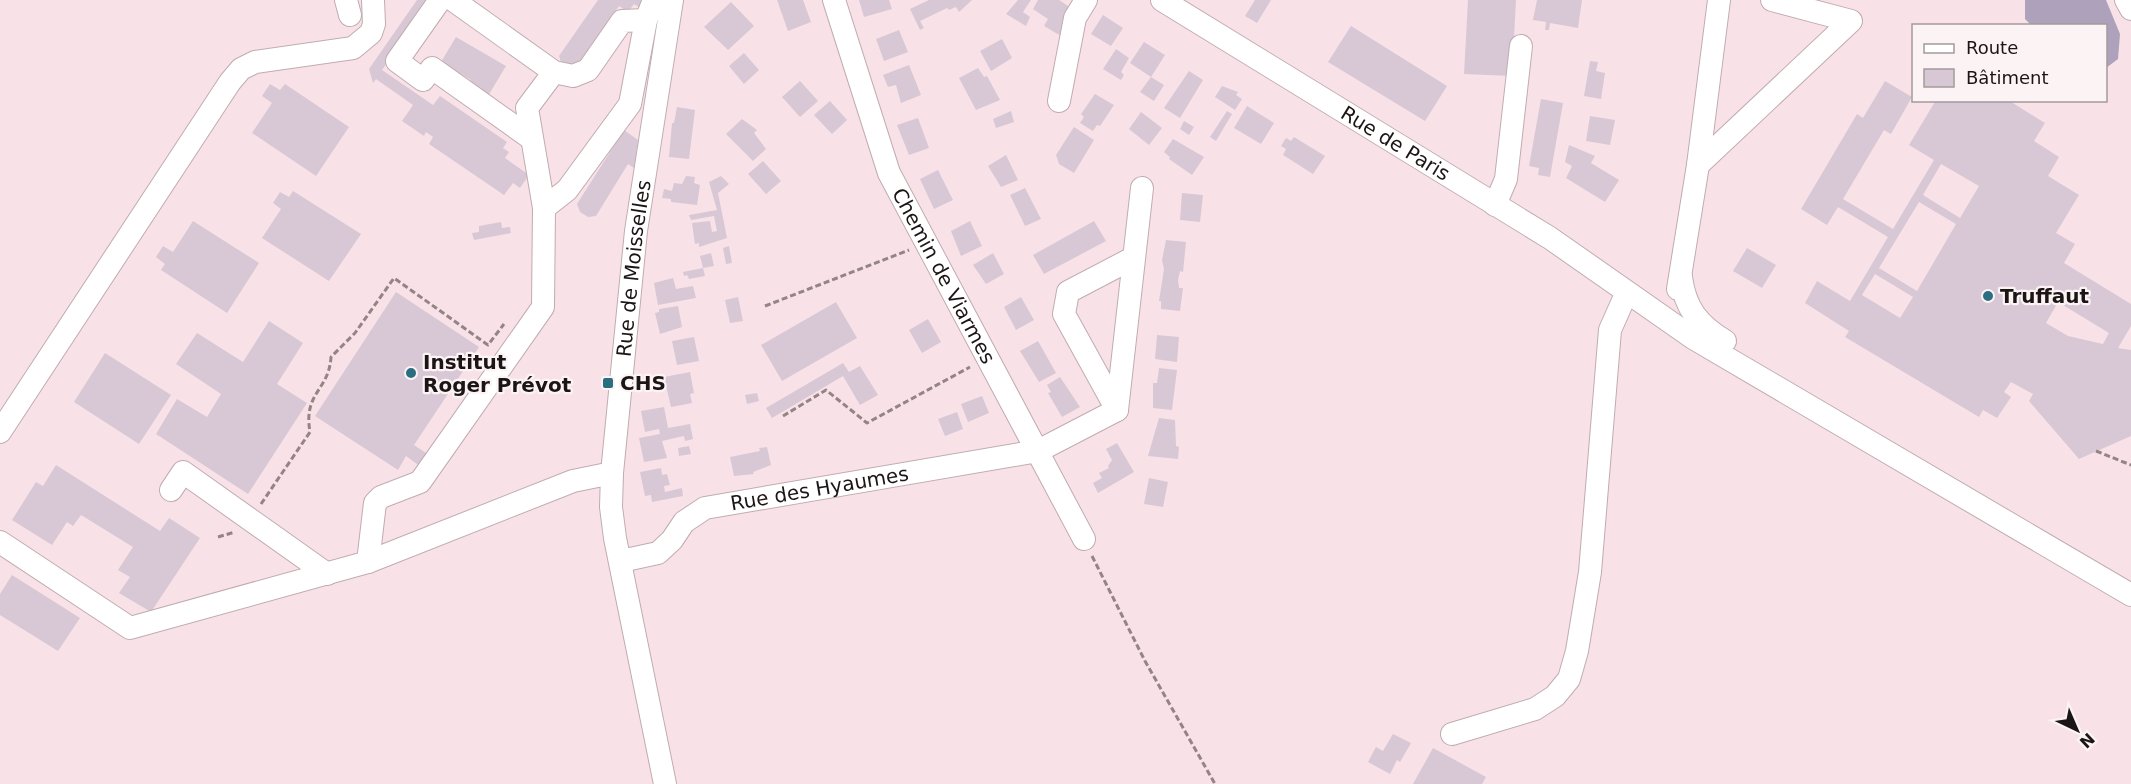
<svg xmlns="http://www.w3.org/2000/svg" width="2131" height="784" font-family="'DejaVu Sans',sans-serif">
<rect width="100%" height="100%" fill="#f8e2e7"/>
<polygon fill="#ada1bc" points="2025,0 2106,0 2120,34 2118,59 2106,68 2106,26 2031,25 2025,19"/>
<g fill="#d8c7d4" fill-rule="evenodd">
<polygon points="417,0 431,0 382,70 433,105 440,96 507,142 503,148 509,152 505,158 529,175 520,188 513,183 504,195 429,144 433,137 426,132 424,136 402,121 413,105 376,79 373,83 369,69"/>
<polygon points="598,0 648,0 642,9 634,4 628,12 619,6 576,68 561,62 559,56"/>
<polygon points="777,0 803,0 811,22 788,31"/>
<polygon points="859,0 889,0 892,9 864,17"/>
<polygon points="929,0 972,0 959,12 956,7 949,10 947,8 920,21 924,28 920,30 910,9"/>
<polygon points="1018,0 1031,0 1023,12 1030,17 1026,26 1006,14"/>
<polygon points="1038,0 1059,0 1071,8 1061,36 1044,26 1048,19 1033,9"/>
<polygon points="1255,0 1271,0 1257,23 1245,16"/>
<polygon points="1468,0 1516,0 1512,76 1464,74"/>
<polygon points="1537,0 1582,0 1578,28 1550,23 1549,30 1545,30 1546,22 1533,20"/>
<polygon points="731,2 754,26 728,50 704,27"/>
<polygon points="1103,15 1123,28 1111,46 1091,34"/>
<polygon points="1351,26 1447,86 1425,121 1328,62"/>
<polygon points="899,30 908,52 884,61 876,39"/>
<polygon points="456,37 506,66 488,96 469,85 471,80 441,62"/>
<polygon points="1002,39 1012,58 991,71 980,51"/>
<polygon points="1144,42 1165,55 1151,77 1164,85 1154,101 1140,92 1151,77 1130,63"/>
<polygon points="1116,49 1129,58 1121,72 1124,75 1121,80 1103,69"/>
<polygon points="744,53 759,70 744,84 729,66"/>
<polygon points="1590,61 1598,62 1596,71 1605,73 1601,99 1584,96"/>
<polygon points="909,65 921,95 901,103 896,85 888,87 883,75"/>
<polygon points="978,68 984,77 987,76 1000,100 976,110 959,78"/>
<polygon points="1189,71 1203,80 1180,118 1164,108"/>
<polygon points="800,81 818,101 800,117 782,97"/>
<path d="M 1885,81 L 1912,97 L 1891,134 L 1884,130 L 1843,199 L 1893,229 L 1934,160 L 1909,145 L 1936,100 L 2008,100 L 2045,123 L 2034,141 L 2059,157 L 2048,176 L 2079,195 L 2056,233 L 2075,244 L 2064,263 L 2131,304 L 2131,326 L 2118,348 L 2131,350 L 2131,436 L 2079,459 L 2029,401 L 2033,394 L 2011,382 L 2004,392 L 2011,397 L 1997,418 L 1983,410 L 1979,417 L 1845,337 L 1849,331 L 1805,303 L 1817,281 L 1850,301 L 1888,237 L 1838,207 L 1827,225 L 1801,209 L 1857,114 L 1863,118 ZM 1941,164 L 1979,186 L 1960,218 L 1923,195 ZM 1919,202 L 1956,224 L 1917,291 L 1879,268 ZM 1875,274 L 1913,297 L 1900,318 L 1862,295 ZM 2058,302 L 2109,333 L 2103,344 L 2068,336 L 2046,323 Z"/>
<polygon points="270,84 280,90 285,84 349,127 316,176 252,133 272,103 262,96"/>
<polygon points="1222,86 1238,92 1236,95 1242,99 1235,110 1215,97"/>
<polygon points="1095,94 1114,105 1100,126 1097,125 1093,131 1080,123 1084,117 1081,114"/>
<polygon points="1541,99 1563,103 1550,177 1538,175 1539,168 1529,166"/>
<polygon points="830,101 847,120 832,134 814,115"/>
<polygon points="1247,106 1274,123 1261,144 1234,128"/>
<polygon points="677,107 695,110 689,159 669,157 672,123 674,123"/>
<polygon points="1011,111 1014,122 996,128 993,119"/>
<polygon points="1227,111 1232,114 1216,141 1210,137"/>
<polygon points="1141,112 1162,128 1149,145 1129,129"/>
<polygon points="1590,116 1615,120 1610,145 1586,141"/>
<polygon points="918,118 929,148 909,155 897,125"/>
<polygon points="742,119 757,130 754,133 766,149 753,161 726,134"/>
<polygon points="1184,121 1194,127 1189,135 1180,129"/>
<polygon points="1074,127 1094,140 1074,173 1059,164 1056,155"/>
<polygon points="624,130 638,140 634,168 628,164 596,216 588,217 580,212 577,204"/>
<polygon points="1294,137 1325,156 1313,174 1283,155 1286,149 1281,146 1286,138 1291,141"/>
<polygon points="1173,139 1204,157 1192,175 1169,159 1170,157 1164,152"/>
<polygon points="1569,145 1595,156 1591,163 1619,180 1605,202 1566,178 1572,166 1565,162"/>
<polygon points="1006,155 1018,180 1001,187 988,166"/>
<polygon points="763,161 781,181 766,194 748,174"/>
<polygon points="938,170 953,200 934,209 920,179"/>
<polygon points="686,176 695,177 694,183 700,185 697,205 671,202 671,199 662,198 664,189 672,191 674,183 682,184"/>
<polygon points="721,176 729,184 718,193 727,238 699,247 699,243 695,244 692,223 710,221 712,232 717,231 714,216 691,220 689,215 717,210 709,182"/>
<polygon points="1025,188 1041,219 1025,226 1010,195"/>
<polygon points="293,191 361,234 329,281 262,238 281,209 273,203 280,192 289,197"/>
<polygon points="1182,193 1203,195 1200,222 1180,220"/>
<polygon points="193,221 259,263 227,313 161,270 165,264 156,257 163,246 173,252"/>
<polygon points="970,221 982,246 961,256 951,231"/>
<polygon points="1094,221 1106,241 1044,274 1033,255"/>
<polygon points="501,222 502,228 510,227 511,233 474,240 472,233 479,232 479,226"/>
<polygon points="1166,240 1186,242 1183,272 1180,271 1178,280 1179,288 1183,288 1180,311 1161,309 1161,301 1159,301 1164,269 1162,260"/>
<polygon points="729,246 732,263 726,264 723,248"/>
<polygon points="1747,248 1776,265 1762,288 1733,271"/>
<polygon points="711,253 714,266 703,268 705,276 689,279 687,275 684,276 683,272 703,268 700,256"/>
<polygon points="993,253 1004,274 986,284 973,265"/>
<polygon points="673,278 676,289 693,286 696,298 658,305 654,283"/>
<polygon points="396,292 479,347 414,445 429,455 421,467 406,456 398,470 315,416"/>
<polygon points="738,297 743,321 730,323 725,300"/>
<polygon points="1021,297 1034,320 1016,330 1004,307"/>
<polygon points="836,302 857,338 782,381 761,345"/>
<polygon points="678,306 682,327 660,334 655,313 659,312 659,309"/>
<polygon points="928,319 941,342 922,353 909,330"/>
<polygon points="269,321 303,343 277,384 307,403 248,494 156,434 177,399 207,417 221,394 176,364 197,333 243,362"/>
<polygon points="1157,335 1179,337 1177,362 1155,359"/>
<polygon points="694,337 699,361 677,365 672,341"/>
<polygon points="1038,341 1056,373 1039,382 1020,351"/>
<polygon points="105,353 171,395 139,444 74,402"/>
<polygon points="843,363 849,372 860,366 878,395 860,405 843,376 772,418 766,408"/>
<polygon points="1159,368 1177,370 1172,410 1153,408 1153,383 1157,383"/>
<polygon points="690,372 694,393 690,394 692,403 671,407 664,377"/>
<polygon points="1060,377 1080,407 1062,417 1048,393 1051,392 1047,385"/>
<polygon points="757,393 759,401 747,404 745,395"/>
<polygon points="982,396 989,413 968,422 961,404"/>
<polygon points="664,407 668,428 690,424 693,439 685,441 684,436 662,441 667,458 644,462 639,438 660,434 659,429 645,432 641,411"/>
<polygon points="957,412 963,429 945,436 938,419"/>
<polygon points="1159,418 1175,420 1176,446 1179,447 1178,459 1148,456"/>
<polygon points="1117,443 1134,472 1098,493 1093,483 1102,478 1099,473 1109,468 1108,466 1112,460 1106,449"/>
<polygon points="689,446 691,454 679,456 678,448"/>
<polygon points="767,447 771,465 753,472 754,474 734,476 730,457 760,451 759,448"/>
<polygon points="56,465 160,531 169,518 200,538 151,612 119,593 130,577 118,570 133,547 81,515 73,526 67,522 52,545 12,520 36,482 43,486"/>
<polygon points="661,468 662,475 667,474 670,485 664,486 665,492 682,488 683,496 652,502 651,495 645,496 640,472"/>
<polygon points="1149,478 1168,482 1163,507 1144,504"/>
<polygon points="12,575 80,618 58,651 0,615 0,594"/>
<polygon points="1393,734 1411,743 1400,762 1397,760 1390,774 1368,762 1376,747 1383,751"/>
<polygon points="1433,748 1486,777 1482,784 1413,784"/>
</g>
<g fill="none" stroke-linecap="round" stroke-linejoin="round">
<g stroke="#c0acb0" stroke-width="24">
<g id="minor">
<polyline points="346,0 350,15"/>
<polyline points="440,0 397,61 423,80 432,68 532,139"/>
<polyline points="453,0 554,72 573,76 588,70 622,21 646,20"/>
<path id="s1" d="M 834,0 L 889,173 L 1084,539"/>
<path id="s2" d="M 1162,0 L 1550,238 L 1693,338 L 2131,595"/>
<polyline points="2126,0 2131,9"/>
<polyline points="1059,101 1075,18 1086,0"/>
<polyline points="1698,165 1851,21 1772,0"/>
<polyline points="1495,205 1506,179 1521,46"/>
<polyline points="544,208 567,190 630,104 646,20 654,0"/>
<path d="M 1681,277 C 1685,308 1698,325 1725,341"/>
<polyline points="1678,289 1698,165 1719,0"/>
<polyline points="1117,410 1064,314 1068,292 1133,258"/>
<polyline points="0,432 230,82 241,69 255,62 353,48 371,33 374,24 373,0"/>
<polyline points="171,490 183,472 327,574"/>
<polyline points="0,542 130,628 368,562 573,481 612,473"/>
<path id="s3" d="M 621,561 L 658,553 L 672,540 L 684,522 L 705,508 L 1038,451 L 1117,410 L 1142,188"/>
<polyline points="368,562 375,503 381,497 420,482 543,307 544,208 527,108 554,72"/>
<polyline points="1452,734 1535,709 1555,696 1569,679 1577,651 1590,572 1610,330 1626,294"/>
<path id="s4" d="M 665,784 L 615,538 L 611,507 L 612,473 L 636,231 L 672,0"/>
</g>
</g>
<g stroke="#948488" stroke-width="3" stroke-dasharray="6 3" stroke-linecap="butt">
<polyline points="765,306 909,250"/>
<polyline points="783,416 826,390 867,423 970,367"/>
<polyline points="2096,451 2131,465"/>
<path d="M 261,504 L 310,432 C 303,392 329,391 331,357 L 355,333 L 394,278 L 488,345 L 504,324"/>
<polyline points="218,537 235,532"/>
<polyline points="1092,556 1145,661 1215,784"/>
</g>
<use href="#minor" stroke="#fff" stroke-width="22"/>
</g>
<g fill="#2c6e81" stroke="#fcf3f5" stroke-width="2">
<circle cx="1988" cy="296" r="6"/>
<circle cx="411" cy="373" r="6"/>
<rect x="602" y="377" width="12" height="12" rx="3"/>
</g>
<g text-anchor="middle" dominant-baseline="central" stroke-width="4.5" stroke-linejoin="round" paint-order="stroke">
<g font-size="20" fill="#1c1516" stroke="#fcf3f5">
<text stroke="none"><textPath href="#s2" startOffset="274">Rue de Paris</textPath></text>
<text stroke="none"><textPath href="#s4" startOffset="522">Rue de Moisselles</textPath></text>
<text stroke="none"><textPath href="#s1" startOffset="298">Chemin de Viarmes</textPath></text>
<text stroke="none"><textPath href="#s3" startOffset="220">Rue des Hyaumes</textPath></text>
</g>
<g font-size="20" font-weight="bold" fill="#1c1516" stroke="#fcf3f5" text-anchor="start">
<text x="2000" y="296">Truffaut</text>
<text x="423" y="362">Institut<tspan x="423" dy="23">Roger Prévot</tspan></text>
<text x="620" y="383">CHS</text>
</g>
</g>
<rect x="1912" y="24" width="195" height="78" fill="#fcf3f5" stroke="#a29a9c" stroke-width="1.5"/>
<rect x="1924" y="44" width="30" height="9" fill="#ffffff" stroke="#a29a9c" stroke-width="1.5"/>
<text x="1966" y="54" font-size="18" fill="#1c1516">Route</text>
<rect x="1924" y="69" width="30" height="18" fill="#d8c7d4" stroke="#a29a9c" stroke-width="1.5"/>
<text x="1966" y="84" font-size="18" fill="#1c1516">Bâtiment</text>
<g transform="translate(2077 730) rotate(136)" stroke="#fcf3f5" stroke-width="4.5" paint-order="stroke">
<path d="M0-4.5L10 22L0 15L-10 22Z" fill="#1c1516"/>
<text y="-9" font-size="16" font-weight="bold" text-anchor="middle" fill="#1c1516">N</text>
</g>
</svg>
